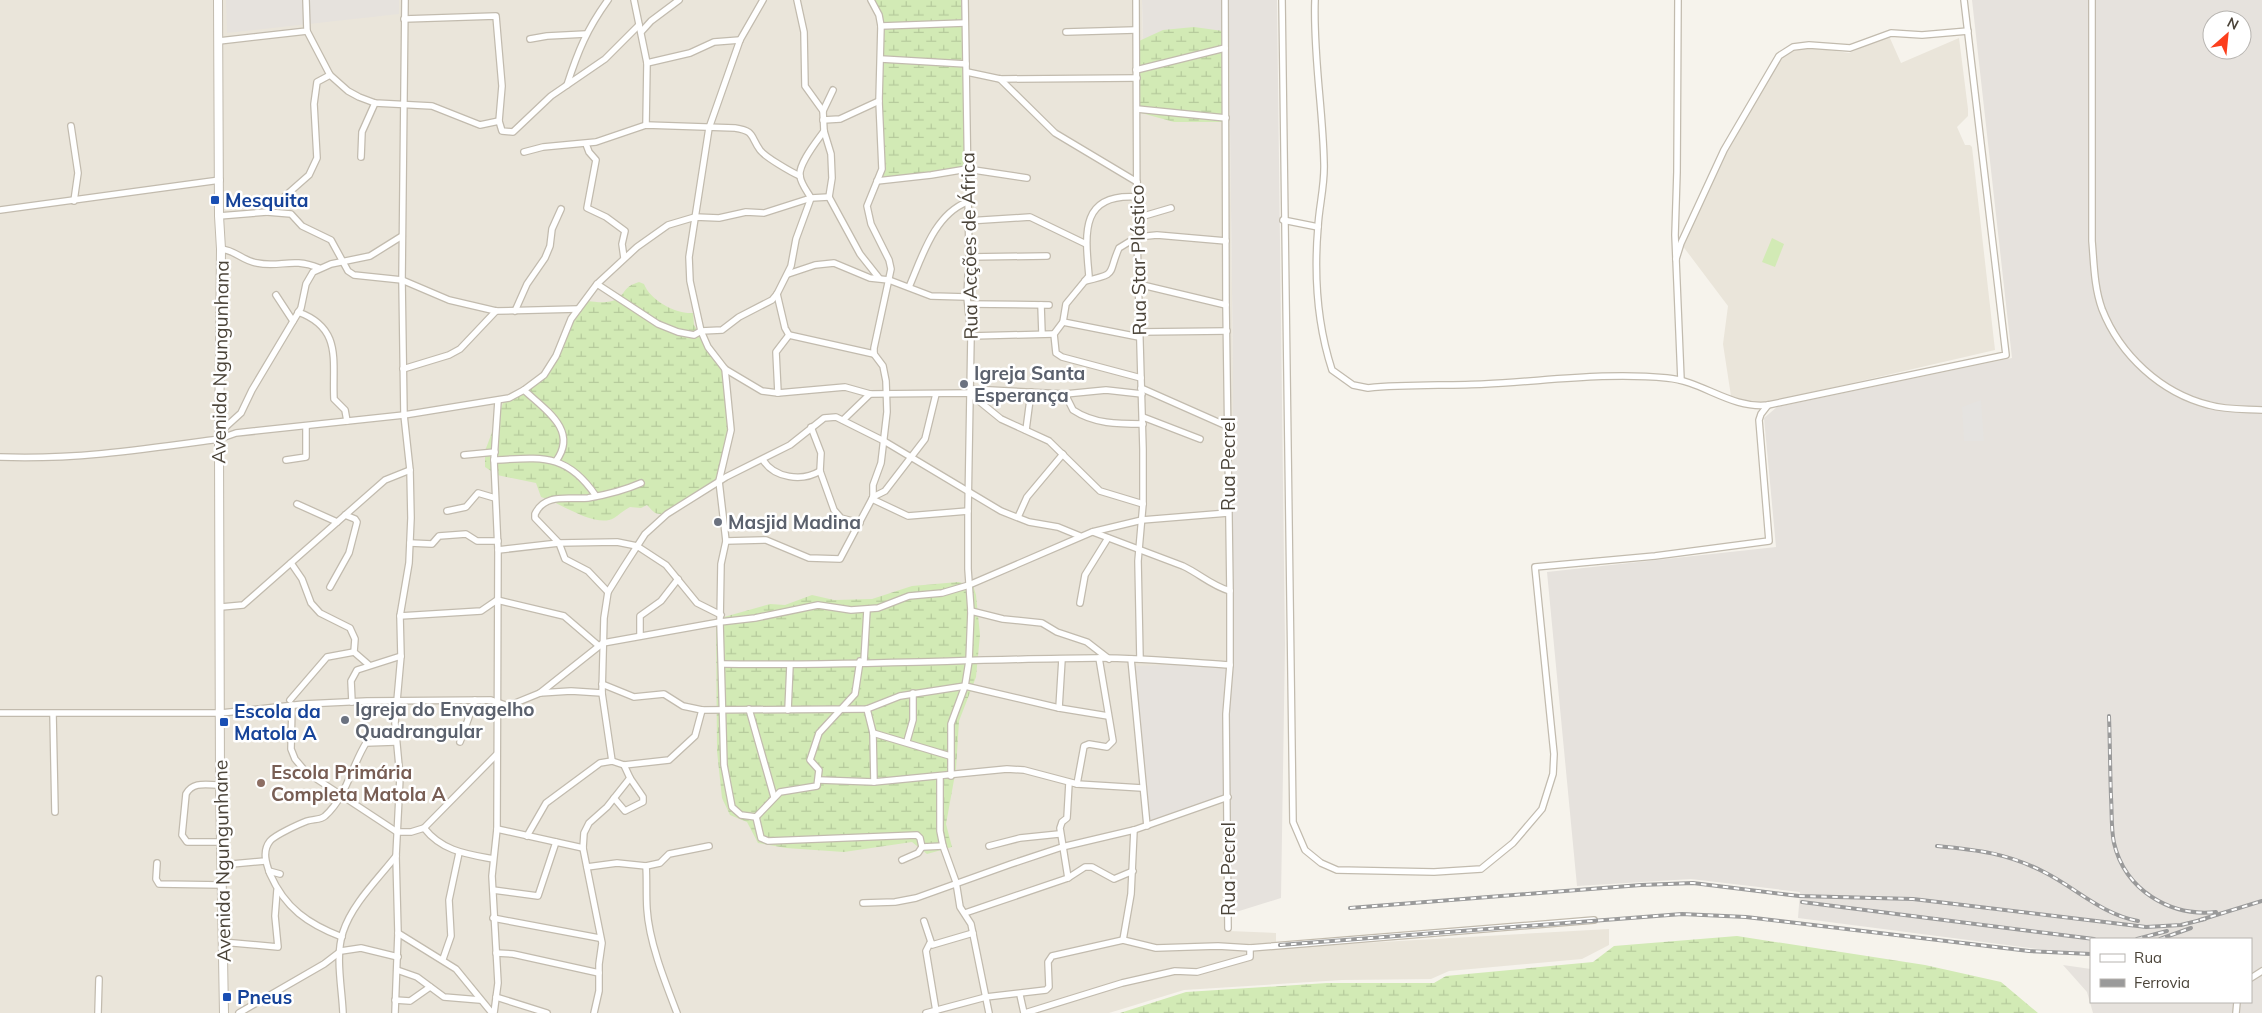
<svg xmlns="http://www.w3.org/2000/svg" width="2262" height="1013" font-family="Mulish,sans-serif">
<defs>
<pattern id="wetland-marsh" width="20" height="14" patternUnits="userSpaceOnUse" patternTransform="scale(1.25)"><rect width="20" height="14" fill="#d2eab5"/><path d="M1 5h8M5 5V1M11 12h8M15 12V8" fill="none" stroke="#b6ca9c"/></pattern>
</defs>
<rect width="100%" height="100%" fill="#f6f3ec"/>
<g fill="#eae5da">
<polygon points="0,0 1142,0 1143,44 1229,41 1233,375 1232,663 1148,824 1226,795 1229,931 1276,933 1276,948 1609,929 1609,945 1582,959 1449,971 1431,979 1342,980 1184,990 1109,1013 0,1013"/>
<polygon points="1889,36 1901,63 1959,38 1968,109 1968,116 1957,127 1965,145 1970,145 1972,147 1995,350 1757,405 1731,396 1723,344 1728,306 1682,245 1728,148 1783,54 1809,47 1849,53"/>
</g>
<g fill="#e6e2dd" fill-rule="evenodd">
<polygon points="226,0 399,0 399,14 227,33"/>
<polygon points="1142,0 1277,0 1285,644 1281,898 1236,912 1229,913 1225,795 1148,824 1133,666 1232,663 1233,375 1229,42 1143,45"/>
<path d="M 1972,0 L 2262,0 L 2262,1013 L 2093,1013 L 2087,992 L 2063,965 L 2091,969 L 2091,1002 L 2251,1002 L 2251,939 L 2091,939 L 2091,952 L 2061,952 L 1798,918 L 1800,892 L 1691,879 L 1577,886 L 1547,572 L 1776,547 L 1764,418 L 1777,407 L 2012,358 ZM 2212,20 L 2242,20 L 2242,50 L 2212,50 Z"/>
</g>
<g fill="url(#wetland-marsh)">
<polygon points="870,0 967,0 965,172 914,180 879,179 879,19"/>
<polygon points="1194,27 1223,31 1225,122 1174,122 1134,111 1139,41 1163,30"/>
<path d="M 639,282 L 644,284 C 650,300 675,314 693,313 L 694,325 L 722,370 L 728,404 L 729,432 L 715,482 C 701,491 674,513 660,514 C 654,514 651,509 647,505 L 641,508 L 630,507 C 624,510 619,515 614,518 C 596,529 559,502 541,497 L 536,483 L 497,475 L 485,467 L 485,451 L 503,403 C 523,396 545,382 555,363 C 558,357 558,350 561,344 C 567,327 576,314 588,301 C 596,302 609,304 617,299 C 627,292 623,287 639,282 Z"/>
<polygon points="958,582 973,585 976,595 980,635 976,677 959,721 956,769 946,824 952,847 927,854 912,842 844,852 786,848 758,843 747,822 730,815 722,798 717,751 716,628 724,617 770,604 785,605 812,595 834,600 872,599 912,586"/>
<polygon points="1737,936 1925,965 2001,982 2038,1013 1120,1013 1186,992 1327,983 1434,983 1446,976 1593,962 1614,946"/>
</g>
<polygon fill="#d2eab5" points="1772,238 1784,244 1775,267 1762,262"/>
<polygon fill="#e5e3e0" points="1981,400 1984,441 1964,441 1962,407"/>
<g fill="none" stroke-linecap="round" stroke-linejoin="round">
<g stroke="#c2bbae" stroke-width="8">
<g id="minor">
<polyline points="634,0 647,63 646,125"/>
<polyline points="763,0 740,40 709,128 689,257 690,281 701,331 708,347 725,369 762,391 778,393 845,387 870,394"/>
<polyline points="797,0 804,32 805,86 823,111"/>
<polyline points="1136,0 1137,237 1143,449 1143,504 1138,561 1140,659"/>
<polyline points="1225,0 1226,305 1230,591 1230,665 1226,714 1228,928"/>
<polyline points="1282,0 1293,822 1305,850 1321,863 1337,870 1434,872 1481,869 1513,843 1542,809 1553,774 1554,754 1535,567 1655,556 1769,541 1759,420 1761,414 1768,405"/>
<path d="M 1315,0 C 1313,55 1323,109 1324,163 C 1325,185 1319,206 1318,227 C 1314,275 1317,324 1332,370 L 1353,385 L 1368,388 C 1407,384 1446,386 1485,384 C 1546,381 1606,372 1667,378 C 1703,381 1730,409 1768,405 L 2006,355 L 1964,0"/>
<polyline points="1678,0 1677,172 1675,235 1681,380"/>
<path d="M 2092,0 L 2092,241 C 2094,263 2094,287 2102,309 C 2120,355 2161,393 2209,405 C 2226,410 2244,409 2262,410"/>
<polyline points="404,19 496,16 502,86 499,121 502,131 513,132 551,96 605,59 639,25"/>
<polyline points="881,26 965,23"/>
<polyline points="307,31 330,75 348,91 359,97 375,103 432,106 480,125 499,121"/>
<polyline points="642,31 651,21 679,0"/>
<polyline points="1066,32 1135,30"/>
<polyline points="530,39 547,36 586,34"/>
<polyline points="219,41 307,31 306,0"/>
<polyline points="881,59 966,64"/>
<polyline points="647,63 690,53 714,42 740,40"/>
<polyline points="1136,70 1225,48"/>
<polyline points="967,72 1000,79 1137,78"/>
<polyline points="1000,79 1055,133 1137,182"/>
<path d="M 567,85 C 578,51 587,29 608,0"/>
<polyline points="833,90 823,111 824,131 831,154 832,178 829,197 860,254 879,278"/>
<polyline points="1137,109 1226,118"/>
<polyline points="823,120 840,119 879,101"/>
<polyline points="71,126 78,173 74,201"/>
<polyline points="586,144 589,152 596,160 587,208 606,217 625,231 622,244 624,258"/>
<path d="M 524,152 L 543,147 L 596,142 L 646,125 L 735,128 C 755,131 750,136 760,150 C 765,157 791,172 800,176"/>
<polyline points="361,157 362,132 375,103"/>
<polyline points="877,181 931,175 967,169 1027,178"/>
<path d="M 1137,197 C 1080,193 1085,233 1089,276 L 1066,304 L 1063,322 L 1054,334 L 1056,353 L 1062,357 L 1141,378"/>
<polyline points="0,210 220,180"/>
<polyline points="267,212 291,214 302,226 331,240 348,271 354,275 402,280 449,300 496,311 578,309"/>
<polyline points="219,216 267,212 309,175 317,158 314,104 317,82 330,75"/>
<polyline points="1137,218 1171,208"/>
<polyline points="1283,220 1318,227"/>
<polyline points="967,221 1030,217 1086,244"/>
<path d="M 221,249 C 235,250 243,261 257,263 C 280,268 292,257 319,268"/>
<polyline points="969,257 1047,256"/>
<polyline points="1676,259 1681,243 1724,150 1779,56 1793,47 1809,45 1850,48 1891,33 1922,35 1968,31"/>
<polyline points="788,274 815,265 834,263 870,278 889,280 931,296 967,297"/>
<path d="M 1085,281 C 1119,273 1107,275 1119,248 L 1137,237 L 1157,235 L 1226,241"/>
<path d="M 597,284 L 658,324 L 678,332 L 694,335 L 701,331 L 722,330 L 739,317 L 772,300 L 777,294 L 791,266 L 796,239 L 811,198 C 807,191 801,184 800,176 C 798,164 817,141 824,131"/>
<polyline points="1138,284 1226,305"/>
<path d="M 909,287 C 922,257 934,215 967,202"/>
<polyline points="777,294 785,328 789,335 874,354"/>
<polyline points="276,295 293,321"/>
<polyline points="968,304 1049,305"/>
<polyline points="1041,305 1042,334"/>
<polyline points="515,311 527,284 545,258 550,246 552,229 561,209"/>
<path d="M 298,312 C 343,328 332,362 334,399 L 345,410 L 347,421"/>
<polyline points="1063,322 1139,337"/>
<polyline points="1140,332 1227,331"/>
<polyline points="971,336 1054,334"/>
<polyline points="403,369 449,355 460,349 496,311"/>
<polyline points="725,369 731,430 719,481 726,541 721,564 720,622 724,765 732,807 741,815 756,817 761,838 768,841 917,835 920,838 922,847 943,846"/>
<polyline points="1141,388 1229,427"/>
<polyline points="971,389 1065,394 1106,390 1142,394"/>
<path d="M 524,390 C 544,409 579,430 556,461"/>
<polyline points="778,393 776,352 789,335"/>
<path d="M 1065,394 L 1073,410 C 1094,424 1118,424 1143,424"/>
<polyline points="1143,417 1200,439"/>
<polyline points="843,420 870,394 969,393 1001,419 1049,441 1100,491 1143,504"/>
<polyline points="811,427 821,453 820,471 834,510 841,518 860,523"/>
<polyline points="1026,430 1031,392"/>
<polyline points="219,433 241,413 252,390 301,308 306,284 313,272 331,264 370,256 402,236"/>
<polyline points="464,455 495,452"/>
<path d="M 0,457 C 74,460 146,449 219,439 L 236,433 L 404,415 L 509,398 L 524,390 L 544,375 L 556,356 L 571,319 L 597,284 L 637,247 L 668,225 L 695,217 L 719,218 L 746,212 L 764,213 L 811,198 L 829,197"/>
<polyline points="286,460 306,457 306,426"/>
<path d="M 494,460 C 541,458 566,452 596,496"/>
<path d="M 763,460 C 774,478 802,482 820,471"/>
<polyline points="873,497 885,491 925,439 936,394"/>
<polyline points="872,499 908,516 968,511"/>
<polyline points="297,504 337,522"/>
<polyline points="447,511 466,507 478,493 495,498"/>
<polyline points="1018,517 1027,497 1063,454"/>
<path d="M 1093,532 L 1183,566 C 1200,574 1212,586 1230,591"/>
<polyline points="726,541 766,540 809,558 840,559 873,497 873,485 881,463 887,412 886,381 883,366 874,354 874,348 891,269 889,260 871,224 867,206 882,169 879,101 881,26 879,15 871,0"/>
<polyline points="410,543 432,544 439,536 466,534 477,541 498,541"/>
<polyline points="498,550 559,543 617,542 637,546 666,565 697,603 721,615"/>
<polyline points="291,563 302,579 311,603 320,613 350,628 355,639 354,652 369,665"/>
<polyline points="330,587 349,553 357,522 355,519 345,515"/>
<path d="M 608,592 L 588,571 L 565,559 L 559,543 L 535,518 L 535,514 C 545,492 570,500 588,498 C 605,495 625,490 641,483"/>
<polyline points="1080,603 1085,575 1108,538"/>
<polyline points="221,607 243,605 385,480 410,470"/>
<polyline points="971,611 1003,619 1042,623 1057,632 1087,642 1109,659"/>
<polyline points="400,616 481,611 497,600 564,616 599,646"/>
<polyline points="640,636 640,616 661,601 678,579"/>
<polyline points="1131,659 1147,826"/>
<polyline points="864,661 867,610"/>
<path d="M 723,664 C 847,666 972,659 1097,658 C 1142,658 1186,662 1230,665"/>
<polyline points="602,684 634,697 664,694 683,706 702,710 867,709 900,696 965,686 1059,708 1108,716"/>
<polyline points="540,693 571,691 602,693"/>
<polyline points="290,700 327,657 354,652"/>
<polyline points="352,702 351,681 357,670 401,656"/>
<polyline points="292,705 291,749 295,759 306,772 397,832 411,832 424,828 496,755"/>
<polyline points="1059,708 1062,659"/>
<polyline points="749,709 774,797"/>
<polyline points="867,709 873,733 874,782"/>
<polyline points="788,710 790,665"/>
<polyline points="0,713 221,713 304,704 367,701 491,700 508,706 540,693 603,643 720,622 755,618 818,605 851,610 878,608 909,596 942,593 969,585 1092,532 1142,520 1228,513"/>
<polyline points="53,714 55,812"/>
<polyline points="873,733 950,756"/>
<polyline points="907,741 913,720 913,693"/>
<polyline points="460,742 475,700"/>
<polyline points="612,761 602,693 604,618 608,592 623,568 645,534 667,514 726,477 790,445 824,418 836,417 884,441 1001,511 1029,522 1058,527 1080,536"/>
<polyline points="951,776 951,724 965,686 969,661 971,611 968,569 968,511 971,336 967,297 969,257 965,0"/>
<polyline points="940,777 940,831 943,846 956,882 960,907 971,924 989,1013"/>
<polyline points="819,780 874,782 1007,769 1024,770 1077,784 1142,788"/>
<polyline points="1077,784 1084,746 1089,744 1107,747 1113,741 1099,658"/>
<path d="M 220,785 C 207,785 193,781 186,794 L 182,835 L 187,842 L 221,842"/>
<polyline points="614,798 625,811 643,802 643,797 630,778"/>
<polyline points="756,817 780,792 817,786 819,770 810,760 819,733 855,694 860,661"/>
<path d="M 424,828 C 442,851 466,854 493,859"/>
<polyline points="497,829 583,848"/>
<polyline points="527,836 546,803 600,763 612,761 624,765 669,760 695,736 702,710"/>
<polyline points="989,846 1020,838 1059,834"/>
<polyline points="902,860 918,853 922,847"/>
<polyline points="157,863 156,879 159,884 222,885"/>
<polyline points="221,865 265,861"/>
<path d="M 646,866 C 647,880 646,894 647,909 C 649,942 665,982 677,1013"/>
<polyline points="587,867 617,863 646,866 660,863 669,854 709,846"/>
<polyline points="269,871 280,874"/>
<polyline points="1068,878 1060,828 1062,822 1067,818 1069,783"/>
<polyline points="493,890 538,896 556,842"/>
<polyline points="863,903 895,902 916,898 1011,864 1062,847 1134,830 1228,797"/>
<polyline points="965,913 1068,878 1085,867 1092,867 1114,879 1133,871"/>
<polyline points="493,918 599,938"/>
<polyline points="924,921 932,945 973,933"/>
<polyline points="398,933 456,969 492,1013"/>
<path d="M 342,937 C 308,924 285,908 270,874 C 266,863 262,851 270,841 C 275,835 299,824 307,821 C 313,819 321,820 325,816 C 347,796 351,767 366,743 L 395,742"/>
<polyline points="1123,940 1131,894 1134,830"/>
<polyline points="222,942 278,947 275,916 277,890"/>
<polyline points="930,943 926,951 936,1011"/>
<polyline points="496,953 513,954 599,973"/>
<polyline points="443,959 451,936 449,900 459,853"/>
<polyline points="397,970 417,977 444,997 480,1000"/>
<polyline points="2251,978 2262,971"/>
<polyline points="1020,995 1024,1013"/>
<polyline points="496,997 547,1013"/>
<polyline points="395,1000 410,1001 430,987"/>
<polyline points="98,1013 99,979"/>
<polyline points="239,1013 324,964 341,951 361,948 398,957"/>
<path d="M 343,1013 C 342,988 335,956 343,932 C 352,904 378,879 396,856"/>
<polyline points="395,1013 398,933 396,856 400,777 395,723 401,656 400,616 409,563 411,518 410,470 404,415 402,280 405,0"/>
<polyline points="494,1013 498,983 492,876 497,829 498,550 494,460 498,401"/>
<polyline points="594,1013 599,991 599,964 602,943 583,848 584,833 589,823 607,807 630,778 624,765"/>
<polyline points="926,1013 986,997 1046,990 1049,987 1048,962 1052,956 1123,940 1156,948 1218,946 1250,948 1594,920"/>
<polyline points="1025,1013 1122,983 1175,971 1197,972 1250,957 1250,948"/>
<polyline points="2236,1013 2237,1002"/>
</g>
</g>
<g stroke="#c2bbae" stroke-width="10">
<polyline id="tertiary" points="218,0 219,216 221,249 219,446 220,785 224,1013"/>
</g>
<use href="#minor" stroke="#fff" stroke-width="5.5"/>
<use href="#tertiary" stroke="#fff" stroke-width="8"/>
<g stroke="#9a9a9a" stroke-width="4">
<g id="rail">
<path d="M 2109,716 C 2110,743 2110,770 2111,797 C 2112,812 2111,829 2114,843 C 2125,890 2170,917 2216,912"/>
<path d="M 1937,846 C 1977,850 2007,853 2044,872 C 2076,888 2101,914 2138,921"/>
<polyline points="1802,902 2094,939"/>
<polyline points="1350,908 1641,885 1693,883 1799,896 1913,899 2146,927 2181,925 2205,919"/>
<polyline points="2200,920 2262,901"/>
<polyline points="2137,939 2167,931"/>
<polyline points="2160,939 2191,928"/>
<polyline points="1280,945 1682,914 1746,917 2029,951 2091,954"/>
</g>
</g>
<use href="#rail" stroke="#fff" stroke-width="2" stroke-dasharray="5.5" stroke-linecap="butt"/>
</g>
<g fill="#1a4fb4" stroke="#fff" stroke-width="2">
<rect x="210" y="195" width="10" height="10" rx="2.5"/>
<rect x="219" y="717" width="10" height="10" rx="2.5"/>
<rect x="222" y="992" width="10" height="10" rx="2.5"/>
</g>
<g fill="#6b7280" stroke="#fff" stroke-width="2">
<circle cx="964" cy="384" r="5"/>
<circle cx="718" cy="522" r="5"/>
<circle cx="345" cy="720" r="5"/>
</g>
<circle fill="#8d6e63" stroke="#fff" stroke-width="2" cx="261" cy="783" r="5"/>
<g text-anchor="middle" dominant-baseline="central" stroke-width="5" stroke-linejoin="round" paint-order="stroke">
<g font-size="19" font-weight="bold" fill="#164399" stroke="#fff" text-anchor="start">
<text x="225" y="200">Mesquita</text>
<text x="234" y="711">Escola da<tspan x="234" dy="22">Matola A</tspan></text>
<text x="237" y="997">Pneus</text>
</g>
<g font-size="19" fill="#4b4439" stroke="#fff">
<text transform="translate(969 246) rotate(-91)">Rua Acções de África</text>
<text transform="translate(1138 260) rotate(-91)">Rua Star Plástico</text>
<text transform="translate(220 362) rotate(-89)">Avenida Ngungunhana</text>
<text transform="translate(1228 464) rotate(-90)">Rua Pecrel</text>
<text transform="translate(222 861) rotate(-91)">Avenida Ngungunhane</text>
<text transform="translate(1228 869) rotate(-90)">Rua Pecrel</text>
</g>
<g font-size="19" font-weight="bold" fill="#5b616d" stroke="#fff" text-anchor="start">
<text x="974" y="373">Igreja Santa<tspan x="974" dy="22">Esperança</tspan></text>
<text x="728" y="522">Masjid Madina</text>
<text x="355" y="709">Igreja do Envagelho<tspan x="355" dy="22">Quadrangular</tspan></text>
</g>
<g font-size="19" font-weight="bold" fill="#785e54" stroke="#fff" text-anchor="start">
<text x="271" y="772">Escola Primária<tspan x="271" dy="22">Completa Matola A</tspan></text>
</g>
</g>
<rect x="2090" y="938" width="162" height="65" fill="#ffffff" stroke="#b7b4b0"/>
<rect x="2100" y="954" width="25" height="8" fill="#ffffff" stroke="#b7b4b0"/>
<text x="2134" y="963" font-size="15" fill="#4b4439">Rua</text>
<rect x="2100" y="979" width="25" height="8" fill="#9a9a9a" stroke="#b7b4b0"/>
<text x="2134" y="988" font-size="15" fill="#4b4439">Ferrovia</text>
<g transform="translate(2227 35) rotate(27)"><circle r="24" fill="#ffffff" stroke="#b7b4b0"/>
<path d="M0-4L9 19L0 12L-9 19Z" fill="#fc3f1d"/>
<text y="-8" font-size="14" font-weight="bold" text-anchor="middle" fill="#4b4439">N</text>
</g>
</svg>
